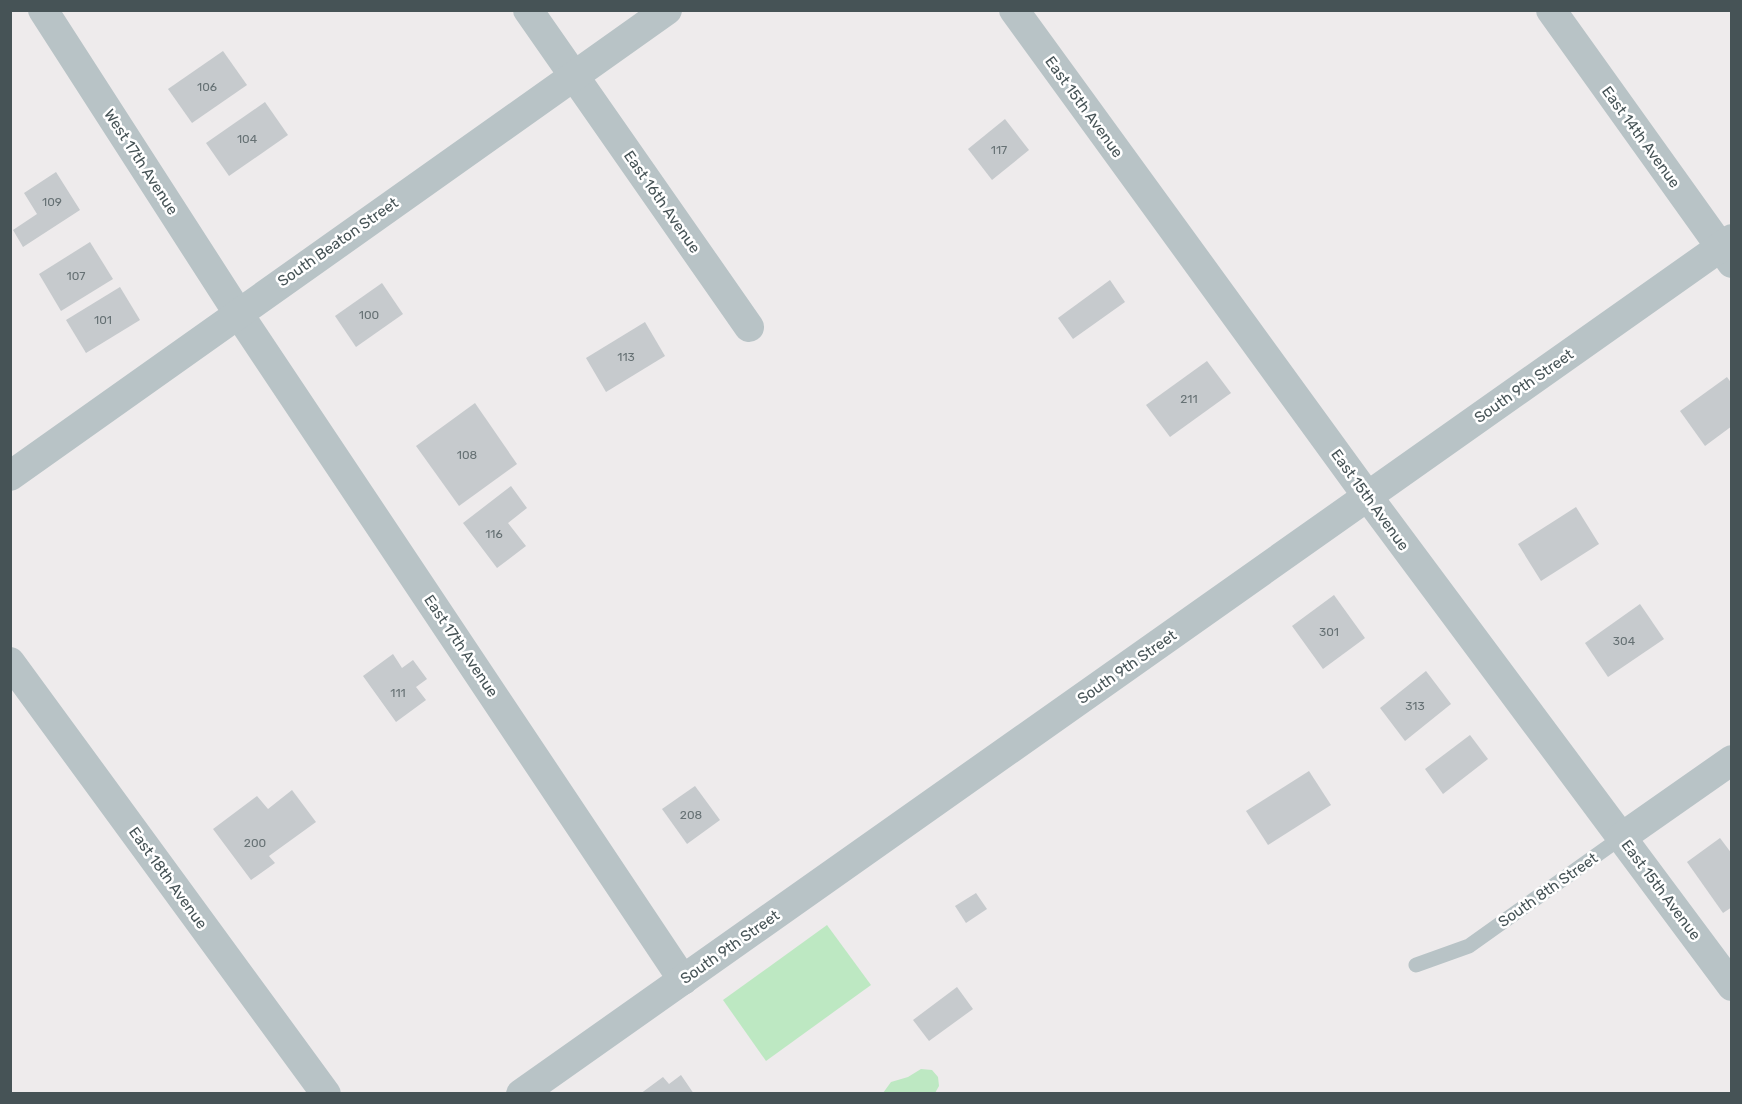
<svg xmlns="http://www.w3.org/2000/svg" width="1742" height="1104" font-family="Rubik,sans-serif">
<rect width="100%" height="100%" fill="#eeebec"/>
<g fill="#bde8c2">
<polygon points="827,925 871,985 766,1061 723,1000"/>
<polygon points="921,1069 932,1070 938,1077 939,1086 935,1093 883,1093 891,1082 908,1077"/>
</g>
<g fill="#c6cacd">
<polygon points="223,51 247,85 192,123 168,89"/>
<polygon points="265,102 288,135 229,176 206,143"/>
<polygon points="1005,119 1029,150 992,180 968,149"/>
<polygon points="56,172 80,210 23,247 13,230 37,214 24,193"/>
<polygon points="90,242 113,279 61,311 39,274"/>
<polygon points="1110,280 1125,302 1073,339 1058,318"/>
<polygon points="382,283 403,314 356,347 335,316"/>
<polygon points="120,287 140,320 86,353 66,320"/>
<polygon points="645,322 665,356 606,392 586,358"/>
<polygon points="1207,361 1231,393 1170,437 1146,405"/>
<polygon points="1727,377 1732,384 1732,426 1705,446 1680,411"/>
<polygon points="475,403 517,464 459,506 416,446"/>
<polygon points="511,486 527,508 508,523 526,546 497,568 463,523"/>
<polygon points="1576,507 1599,544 1541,581 1518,544"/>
<polygon points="1334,595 1365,638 1323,669 1292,626"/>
<polygon points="1640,604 1664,639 1608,677 1585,643"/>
<polygon points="393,654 402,668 413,660 427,679 416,687 426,700 396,722 363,676"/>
<polygon points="1426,671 1451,704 1405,741 1380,708"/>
<polygon points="1470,735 1488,759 1443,794 1425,769"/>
<polygon points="1309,771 1331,805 1268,845 1246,811"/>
<polygon points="695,786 720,820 687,844 662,809"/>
<polygon points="292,790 316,822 269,856 275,863 251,880 213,829 257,796 268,809"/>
<polygon points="1720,838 1732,854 1732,907 1723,913 1687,862"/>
<polygon points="976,893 987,909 966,923 955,906"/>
<polygon points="957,987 973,1009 929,1041 913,1020"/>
<polygon points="681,1075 694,1094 640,1094 663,1077 669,1084"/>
</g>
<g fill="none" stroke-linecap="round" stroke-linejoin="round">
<polyline stroke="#b8c3c6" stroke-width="15" points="1416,965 1469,946 1622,837"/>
<g stroke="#b8c3c6" stroke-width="30">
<polyline points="43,10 238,313 683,980"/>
<polyline points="528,10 749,327"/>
<polyline points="1014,10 1368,497 1732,986"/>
<polyline points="1551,10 1732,263"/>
<polyline points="10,476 667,10"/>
<polyline points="10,662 326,1094"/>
<polyline points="1622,837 1732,760"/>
<polyline points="521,1094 1732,239"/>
</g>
</g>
<g text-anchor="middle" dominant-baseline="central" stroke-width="5" stroke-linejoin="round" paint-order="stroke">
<g font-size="12" fill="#667174">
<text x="207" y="87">106</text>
<text x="247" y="139">104</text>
<text x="999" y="150">117</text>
<text x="52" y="202">109</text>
<text x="76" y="276">107</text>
<text x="369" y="315">100</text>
<text x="103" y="320">101</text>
<text x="626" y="357">113</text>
<text x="1189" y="399">211</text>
<text x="467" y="455">108</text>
<text x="494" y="534">116</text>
<text x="1329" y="632">301</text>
<text x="1624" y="641">304</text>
<text x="398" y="693">111</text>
<text x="1415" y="706">313</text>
<text x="691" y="815">208</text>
<text x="255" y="843">200</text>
</g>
<g font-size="15" fill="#465356" stroke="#fff">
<text transform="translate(1084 107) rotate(54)">East 15th Avenue</text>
<text transform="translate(1641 137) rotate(54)">East 14th Avenue</text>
<text transform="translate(141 162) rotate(57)">West 17th Avenue</text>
<text transform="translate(662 202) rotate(55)">East 16th Avenue</text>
<text transform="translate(338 242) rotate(-35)">South Beaton Street</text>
<text transform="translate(1524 386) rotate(-35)">South 9th Street</text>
<text transform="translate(1370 500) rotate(54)">East 15th Avenue</text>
<text transform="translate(461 646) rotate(56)">East 17th Avenue</text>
<text transform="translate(1127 667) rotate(-35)">South 9th Street</text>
<text transform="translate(168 878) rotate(54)">East 18th Avenue</text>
<text transform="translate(1548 890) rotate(-35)">South 8th Street</text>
<text transform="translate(1661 890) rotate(53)">East 15th Avenue</text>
<text transform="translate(730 947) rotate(-35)">South 9th Street</text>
</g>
</g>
<rect width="1742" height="1104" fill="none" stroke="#465356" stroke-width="24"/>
</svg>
